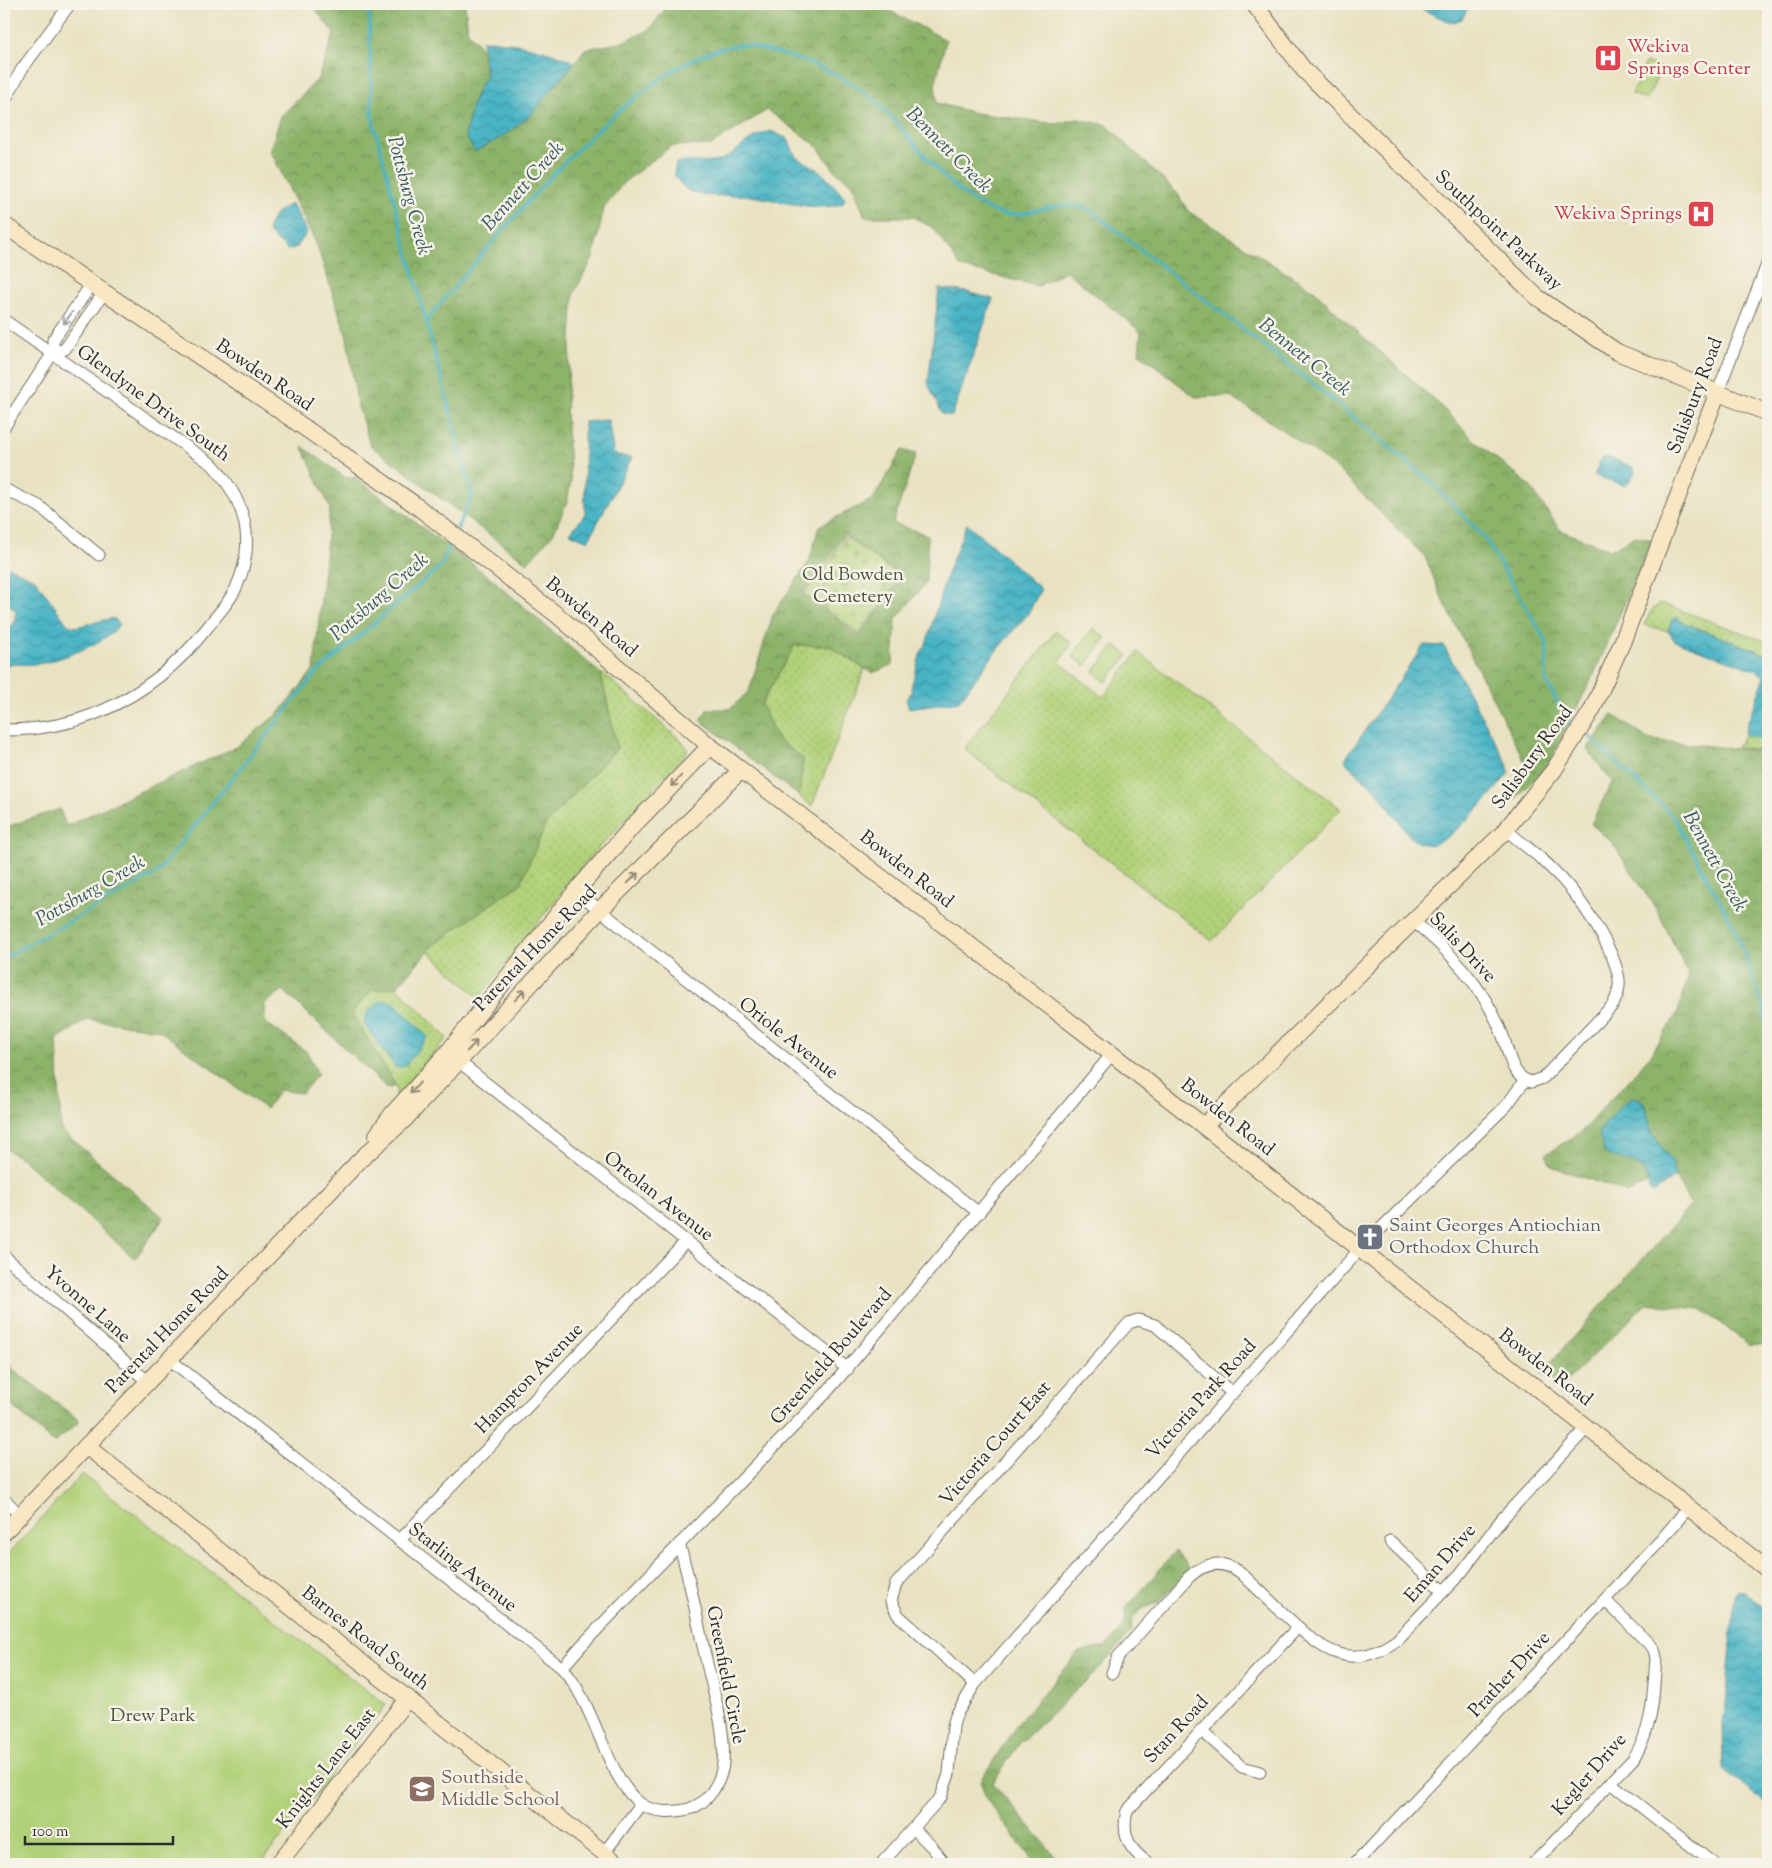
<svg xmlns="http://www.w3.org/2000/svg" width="1772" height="1868" font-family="'Sorts Mill Goudy',serif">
<defs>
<pattern id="grass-dots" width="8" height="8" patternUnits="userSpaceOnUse" patternTransform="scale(1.25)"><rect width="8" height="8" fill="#b1d179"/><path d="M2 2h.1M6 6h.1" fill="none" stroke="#98b469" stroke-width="1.8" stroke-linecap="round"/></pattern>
<pattern id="forest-crowns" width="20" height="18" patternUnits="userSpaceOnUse" patternTransform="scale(1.25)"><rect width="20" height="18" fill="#8cb369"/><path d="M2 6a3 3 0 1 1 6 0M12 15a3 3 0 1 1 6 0" fill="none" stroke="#739257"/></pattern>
<pattern id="cemetery-stones" width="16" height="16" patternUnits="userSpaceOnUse" patternTransform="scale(1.25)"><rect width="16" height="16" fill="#b1d179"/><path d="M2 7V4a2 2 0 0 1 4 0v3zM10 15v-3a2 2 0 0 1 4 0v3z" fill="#98b469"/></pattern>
<pattern id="water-waves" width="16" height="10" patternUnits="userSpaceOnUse" patternTransform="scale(1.25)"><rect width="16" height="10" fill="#48b4c5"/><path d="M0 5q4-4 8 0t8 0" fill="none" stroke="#3c93a0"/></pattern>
</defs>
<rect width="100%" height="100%" fill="#f7f3e8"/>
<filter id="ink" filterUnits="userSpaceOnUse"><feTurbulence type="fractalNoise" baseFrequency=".02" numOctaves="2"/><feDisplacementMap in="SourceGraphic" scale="10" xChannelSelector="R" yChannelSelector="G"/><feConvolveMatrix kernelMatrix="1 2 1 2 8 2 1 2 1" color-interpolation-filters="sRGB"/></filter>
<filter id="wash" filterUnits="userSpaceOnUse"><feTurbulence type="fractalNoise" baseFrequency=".0096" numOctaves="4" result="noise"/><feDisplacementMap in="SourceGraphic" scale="20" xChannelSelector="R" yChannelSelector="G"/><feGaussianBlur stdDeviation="1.12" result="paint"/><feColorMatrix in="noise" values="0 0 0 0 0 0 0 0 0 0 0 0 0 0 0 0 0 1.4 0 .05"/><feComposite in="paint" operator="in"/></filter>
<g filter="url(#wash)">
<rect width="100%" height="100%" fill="#e9e2c2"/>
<g fill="url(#grass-dots)" stroke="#6e7e52">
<polygon points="1660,603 1768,642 1768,655 1684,623 1677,618 1672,619 1668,631 1644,625 1652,610"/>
<polygon points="1056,631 1072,644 1059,662 1103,697 1138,652 1341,809 1212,941 964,749"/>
<polygon points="794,645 829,646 865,669 812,806 799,796 803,759 777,739 761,705"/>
<polygon points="601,674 604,674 680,740 687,747 687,753 582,866 479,998 428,951 433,945 521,883 545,825 617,748"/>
<polygon points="1745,734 1759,739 1768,738 1768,750 1736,748"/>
<polygon points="397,987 447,1038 396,1097 396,1086 351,1013 371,990"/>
</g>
<g fill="url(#forest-crowns)" stroke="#5c6f4a" fill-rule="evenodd">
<polygon points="312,4 465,4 468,32 481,47 486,74 473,101 556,86 585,49 620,43 649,30 669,4 877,4 946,40 935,85 937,103 975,113 1057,124 1077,119 1107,125 1177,193 1188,211 1315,291 1342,318 1437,402 1475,441 1529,485 1560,530 1610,550 1635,536 1652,540 1595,672 1548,765 1515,799 1526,764 1442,598 1425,557 1335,467 1271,422 1229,396 1195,397 1139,353 1141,332 1066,271 1038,286 961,267 933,228 913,217 865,217 852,183 836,172 816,145 767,110 711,145 671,146 623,183 604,208 593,258 574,293 566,413 571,481 567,502 553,534 527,563 370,445 357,403 347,337 316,243 270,150 281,116 318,79 334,34"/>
<polygon points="302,446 346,478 356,478 492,579 601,674 617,748 545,825 521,883 433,945 397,987 371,990 352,1013 396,1086 387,1088 283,990 264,1004 265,1022 307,1052 318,1074 302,1093 279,1090 266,1109 159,1030 88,1019 57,1039 61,1130 164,1218 135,1259 22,1159 4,1148 4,830 6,827 60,809 66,826 238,746 280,712 314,669 330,508"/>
<path d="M 902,450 L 916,454 L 893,523 L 928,535 L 926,583 L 896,619 L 893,665 L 872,673 L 829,646 L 795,645 L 761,704 L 777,739 L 803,759 L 799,796 L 700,720 L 708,709 L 730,709 L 749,691 L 773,614 L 809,562 L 819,526 L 873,499 ZM 845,535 L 903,577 L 860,636 L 802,594 Z"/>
<path d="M 1613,715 L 1650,740 L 1761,751 L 1768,750 L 1768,1345 L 1748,1344 L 1701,1309 L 1646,1304 L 1560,1388 L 1541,1373 L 1691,1205 L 1675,1177 L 1673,1163 L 1652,1133 L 1645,1103 L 1608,1155 C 1628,1158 1641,1164 1649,1182 L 1628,1193 L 1551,1166 L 1546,1154 L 1581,1132 L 1650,1056 L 1678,1012 L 1689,975 L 1659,914 L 1612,842 L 1591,824 L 1612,782 L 1587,749 Z"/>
<polygon points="4,1362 80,1421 54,1443 4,1399"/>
<polygon points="1176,1551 1190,1569 1161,1601 1140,1610 1131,1620 1132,1631 1099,1669 1019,1744 993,1783 1062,1864 1035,1864 987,1800 980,1781 1018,1723 1079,1652 1106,1647 1125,1624 1126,1608"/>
</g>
<polygon fill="url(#cemetery-stones)" stroke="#6e7e52" points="846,537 901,577 860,634 804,594"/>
<g fill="#b1d179" stroke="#6e7e52">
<polygon points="1646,62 1661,68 1647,100 1632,94"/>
<polygon points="1093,628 1106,638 1085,666 1072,656"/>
<polygon points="1115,645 1128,655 1106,682 1093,672"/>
<polygon points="82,1474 386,1705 260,1864 4,1864 4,1559"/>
</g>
<g fill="url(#water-waves)" stroke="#3a7078">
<polygon points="1410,4 1470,4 1462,19 1452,23"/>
<path d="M 490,40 C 518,44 549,49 574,62 L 530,116 L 503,136 L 475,152 L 465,136 L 473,101 L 486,74 L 482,41 Z"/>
<path d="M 771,131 L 788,139 L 796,157 L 818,169 L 845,197 L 843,203 C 823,214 774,199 751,196 C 732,193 707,200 689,191 C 682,187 678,180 674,174 L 676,163 C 692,159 707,166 723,159 C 740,150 751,135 771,131 Z"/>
<path d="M 292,204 L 307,232 L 297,247 L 288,250 L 268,233 C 268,219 280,208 292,204 Z"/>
<polygon points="939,288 967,292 993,299 952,416 942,414 928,384"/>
<polygon points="608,420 614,454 632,458 588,541 570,533 585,514 584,422"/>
<polygon points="1608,457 1633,467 1635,473 1626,486 1594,475 1601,459"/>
<polygon points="967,523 1041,589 1028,614 1000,646 959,701 909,708 906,700 912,692 911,688 921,652 926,644 947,574"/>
<path d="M 4,565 L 35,579 L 68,625 L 75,627 L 114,618 L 119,624 C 111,641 62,659 43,663 C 31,665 16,664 4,665 L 4,627 L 14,625 L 16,610 L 4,603 Z"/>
<polygon points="1677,618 1684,623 1768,655 1768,738 1759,740 1745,734 1745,730 1764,679 1763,675 1755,670 1675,641 1668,631 1672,619"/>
<path d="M 1424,645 L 1444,646 L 1507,763 L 1509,772 C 1496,790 1451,844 1429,845 C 1423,845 1417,842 1411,838 L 1375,789 L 1347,764 L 1345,759 Z"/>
<path d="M 382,1000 L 394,1002 L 428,1037 L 406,1065 L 400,1068 L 395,1067 L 366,1027 C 361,1013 372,1007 382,1000 Z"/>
<path d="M 1633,1097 L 1638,1098 L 1645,1103 L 1652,1133 L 1673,1163 L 1675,1177 L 1653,1193 L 1649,1190 C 1648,1156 1623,1165 1605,1153 L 1599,1136 L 1600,1131 L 1621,1105 Z"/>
<polygon points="1738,1590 1743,1590 1768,1611 1768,1803 1753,1794 1723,1769 1722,1722 1726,1705 1735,1594"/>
</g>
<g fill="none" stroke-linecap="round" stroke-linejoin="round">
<g stroke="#48b4c5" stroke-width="3">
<polyline points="369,4 372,117 472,494 457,529"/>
<path d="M 426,321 C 489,247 643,48 743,45 C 750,45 757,48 764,50 C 796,57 828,68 857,87 C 908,121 938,191 996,212 C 1016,220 1037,208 1057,206 C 1069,204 1079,206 1090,210 L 1316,386 L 1431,482 L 1484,537 L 1547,642 L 1546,681 L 1571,726"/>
<polyline points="1590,737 1674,817 1735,929 1764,1008 1768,1060"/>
<polyline points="4,958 157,873 315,674 441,566 452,540"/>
</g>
</g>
</g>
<g filter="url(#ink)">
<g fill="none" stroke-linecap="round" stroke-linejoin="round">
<g stroke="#6e6b60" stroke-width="13">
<g id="street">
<polyline points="4,102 22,69 70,4"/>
<path d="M 4,320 L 213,465 C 246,502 257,542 236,588 C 229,603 217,615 207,628 C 179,664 146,691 104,710 C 73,724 38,730 4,730"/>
<polyline points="53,353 53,340 91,285"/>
<polyline points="1717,394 1768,262"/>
<polyline points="4,427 53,353 65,349 103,294"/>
<polyline points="4,489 39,506 99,555"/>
<polyline points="576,891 979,1213"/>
<path d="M 1412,920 C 1449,950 1483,986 1501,1031 C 1509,1048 1509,1077 1531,1082 L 1543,1078 L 1613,1005 C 1617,996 1620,989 1619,979 C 1613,945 1577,892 1552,869 C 1538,854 1521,844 1506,829"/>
<polyline points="453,1057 848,1369"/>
<polyline points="4,1256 147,1381"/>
<path d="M 169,1359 L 562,1668 C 596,1704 606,1779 641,1804 C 654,1813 674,1813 689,1809 C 708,1803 721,1783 723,1763 C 726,1729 713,1692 706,1659 C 697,1621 691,1582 679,1544"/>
<polyline points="4,1499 20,1515"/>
<polyline points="399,1541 686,1241"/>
<polyline points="1390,1541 1443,1591"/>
<polyline points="562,1668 581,1646 826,1393 1112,1054"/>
<path d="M 1112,1673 L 1118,1657 L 1189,1577 C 1205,1562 1222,1560 1240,1572 C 1256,1587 1271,1602 1287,1617 C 1323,1651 1351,1673 1397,1640 L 1461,1573 L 1501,1520 L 1588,1427"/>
<polyline points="975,1684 898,1615 891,1601 896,1584 1129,1323 1138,1320 1155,1325 1232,1393"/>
<polyline points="1201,1730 1242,1767 1260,1772"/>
<polyline points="1611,1783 1714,1864"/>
<polyline points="914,1829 932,1847 945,1864"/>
<polyline points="604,1853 641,1804"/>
<polyline points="881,1864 941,1797 949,1774 953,1726 956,1715 975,1684 1360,1249 1507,1105 1525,1080"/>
<path d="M 1150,1864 C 1129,1851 1121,1834 1127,1811 L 1298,1627"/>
<polyline points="1355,1864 1661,1540 1688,1508"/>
<path d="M 1533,1864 L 1633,1759 C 1654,1728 1653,1693 1656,1658 L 1654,1649 L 1605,1600"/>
</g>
</g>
<g stroke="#6e6b60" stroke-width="18">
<g id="secondary">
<polyline points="1254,4 1304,70 1537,297 1617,352 1768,413"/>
<polyline points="4,225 272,405 414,504 557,615 710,746 1112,1054 1768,1570"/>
<polyline points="1204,1126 1502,834 1554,770 1592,710 1622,643 1717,394"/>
<polyline points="377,1135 393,1113 448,1052 576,891 632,827 710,746"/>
<polyline points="86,1446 618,1864"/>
<polyline points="4,1532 362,1158 403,1121 599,911 741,770"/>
<polyline points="278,1864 408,1698"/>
</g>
</g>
<use href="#street" stroke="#fff" stroke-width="11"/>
<use href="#secondary" stroke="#f9e7c3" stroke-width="16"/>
</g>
<defs><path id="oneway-shaft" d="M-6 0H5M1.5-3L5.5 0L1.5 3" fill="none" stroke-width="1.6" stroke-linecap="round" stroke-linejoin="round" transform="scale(1.25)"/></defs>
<use stroke="#a0a0a0" href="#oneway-shaft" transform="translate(68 318) rotate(125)"/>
<g stroke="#928977">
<use href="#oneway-shaft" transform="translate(676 781) rotate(134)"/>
<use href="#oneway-shaft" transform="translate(633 878) rotate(-45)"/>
<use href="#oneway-shaft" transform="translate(520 995) rotate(-47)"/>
<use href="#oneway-shaft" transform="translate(472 1046) rotate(-47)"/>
<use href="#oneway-shaft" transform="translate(415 1088) rotate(132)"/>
</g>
</g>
<defs>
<g id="hospital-square" transform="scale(1.4375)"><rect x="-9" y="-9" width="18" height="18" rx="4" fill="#e0444e" stroke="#f7f3e8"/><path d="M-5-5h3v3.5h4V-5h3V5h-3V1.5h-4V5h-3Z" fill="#fff"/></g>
<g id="church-square" transform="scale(1.4375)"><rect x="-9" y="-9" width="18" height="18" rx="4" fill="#6b7280" stroke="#f7f3e8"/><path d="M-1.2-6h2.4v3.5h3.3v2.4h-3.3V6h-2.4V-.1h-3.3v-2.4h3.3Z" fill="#fff"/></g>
<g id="school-square" transform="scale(1.4375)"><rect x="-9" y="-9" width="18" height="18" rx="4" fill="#8d6e63" stroke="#f7f3e8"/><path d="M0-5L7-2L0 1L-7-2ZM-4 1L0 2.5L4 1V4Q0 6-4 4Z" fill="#fff"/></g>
</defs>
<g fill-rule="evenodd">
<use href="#hospital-square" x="1608" y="58"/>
<use href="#hospital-square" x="1701" y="214"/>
<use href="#church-square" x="1370" y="1237"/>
<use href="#school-square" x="422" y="1789"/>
</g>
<g text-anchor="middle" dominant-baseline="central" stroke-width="5" stroke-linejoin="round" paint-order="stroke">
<g font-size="19" fill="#be3a42" stroke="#f7f3e8" text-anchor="start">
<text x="1627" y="47">Wekiva<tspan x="1627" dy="22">Springs Center</tspan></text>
<text x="1682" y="214" text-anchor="end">Wekiva Springs</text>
</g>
<g font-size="19" fill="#2b2b2b" stroke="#f7f3e8">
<text transform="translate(1498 231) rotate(43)">Southpoint Parkway</text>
<text transform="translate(264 376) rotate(34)">Bowden Road</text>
<text transform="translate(1696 396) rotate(-69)">Salisbury Road</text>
<text transform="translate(153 404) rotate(36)">Glendyne Drive South</text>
<text transform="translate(591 618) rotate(40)">Bowden Road</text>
<text transform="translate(1533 758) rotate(-54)">Salisbury Road</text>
<text transform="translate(906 870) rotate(38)">Bowden Road</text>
<text transform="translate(1462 948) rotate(47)">Salis Drive</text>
<text transform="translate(536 949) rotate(-46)">Parental Home Road</text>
<text transform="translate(788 1039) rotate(38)">Oriole Avenue</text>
<text transform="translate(1227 1118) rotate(38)">Bowden Road</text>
<text transform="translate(658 1197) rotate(38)">Ortolan Avenue</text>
<text transform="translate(87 1305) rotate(41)">Yvonne Lane</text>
<text transform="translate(168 1331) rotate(-46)">Parental Home Road</text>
<text transform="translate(832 1357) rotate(-49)">Greenfield Boulevard</text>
<text transform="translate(1545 1368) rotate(38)">Bowden Road</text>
<text transform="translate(530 1379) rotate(-46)">Hampton Avenue</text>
<text transform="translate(1202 1400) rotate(-48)">Victoria Park Road</text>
<text transform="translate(996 1444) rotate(-49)">Victoria Court East</text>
<text transform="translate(1441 1564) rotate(-49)">Eman Drive</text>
<text transform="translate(462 1568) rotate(38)">Starling Avenue</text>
<text transform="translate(365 1639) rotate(38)">Barnes Road South</text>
<text transform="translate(725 1675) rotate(79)">Greenfield Circle</text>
<text transform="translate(1510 1675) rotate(-47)">Prather Drive</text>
<text transform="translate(1177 1730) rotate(-47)">Stan Road</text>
<text transform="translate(327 1769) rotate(-52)">Knights Lane East</text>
<text transform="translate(1590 1775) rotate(-49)">Kegler Drive</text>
</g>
<g font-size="19" fill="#4c543e" stroke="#f7f3e8">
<text x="853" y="575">Old Bowden<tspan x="853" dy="22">Cemetery</tspan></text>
<text x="153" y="1716">Drew Park</text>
</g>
<g font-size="19" fill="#5b616d" stroke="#f7f3e8" text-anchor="start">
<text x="1389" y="1226">Saint Georges Antiochian<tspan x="1389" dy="22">Orthodox Church</tspan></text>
</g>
<g font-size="19" fill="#785e54" stroke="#f7f3e8" text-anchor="start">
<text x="441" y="1778">Southside<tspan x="441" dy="22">Middle School</tspan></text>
</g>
<g font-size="20" font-style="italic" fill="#355b61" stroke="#f7f3e8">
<text transform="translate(948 151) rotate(45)">Bennett Creek</text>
<text transform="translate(524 187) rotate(-48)">Bennett Creek</text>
<text transform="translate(408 196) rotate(75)">Pottsburg Creek</text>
<text transform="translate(1304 358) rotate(39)">Bennett Creek</text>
<text transform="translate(380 598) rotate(-41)">Pottsburg Creek</text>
<text transform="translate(1714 862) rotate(61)">Bennett Creek</text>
<text transform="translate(91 892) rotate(-30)">Pottsburg Creek</text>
</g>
</g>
<rect width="1772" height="1868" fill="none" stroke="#f7f3e8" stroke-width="20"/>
<path d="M25 1836v8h148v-8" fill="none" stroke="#2b2b2b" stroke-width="2.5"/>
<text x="32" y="1836" font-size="15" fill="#2b2b2b" stroke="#f7f3e8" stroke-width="4" paint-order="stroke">100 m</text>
</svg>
